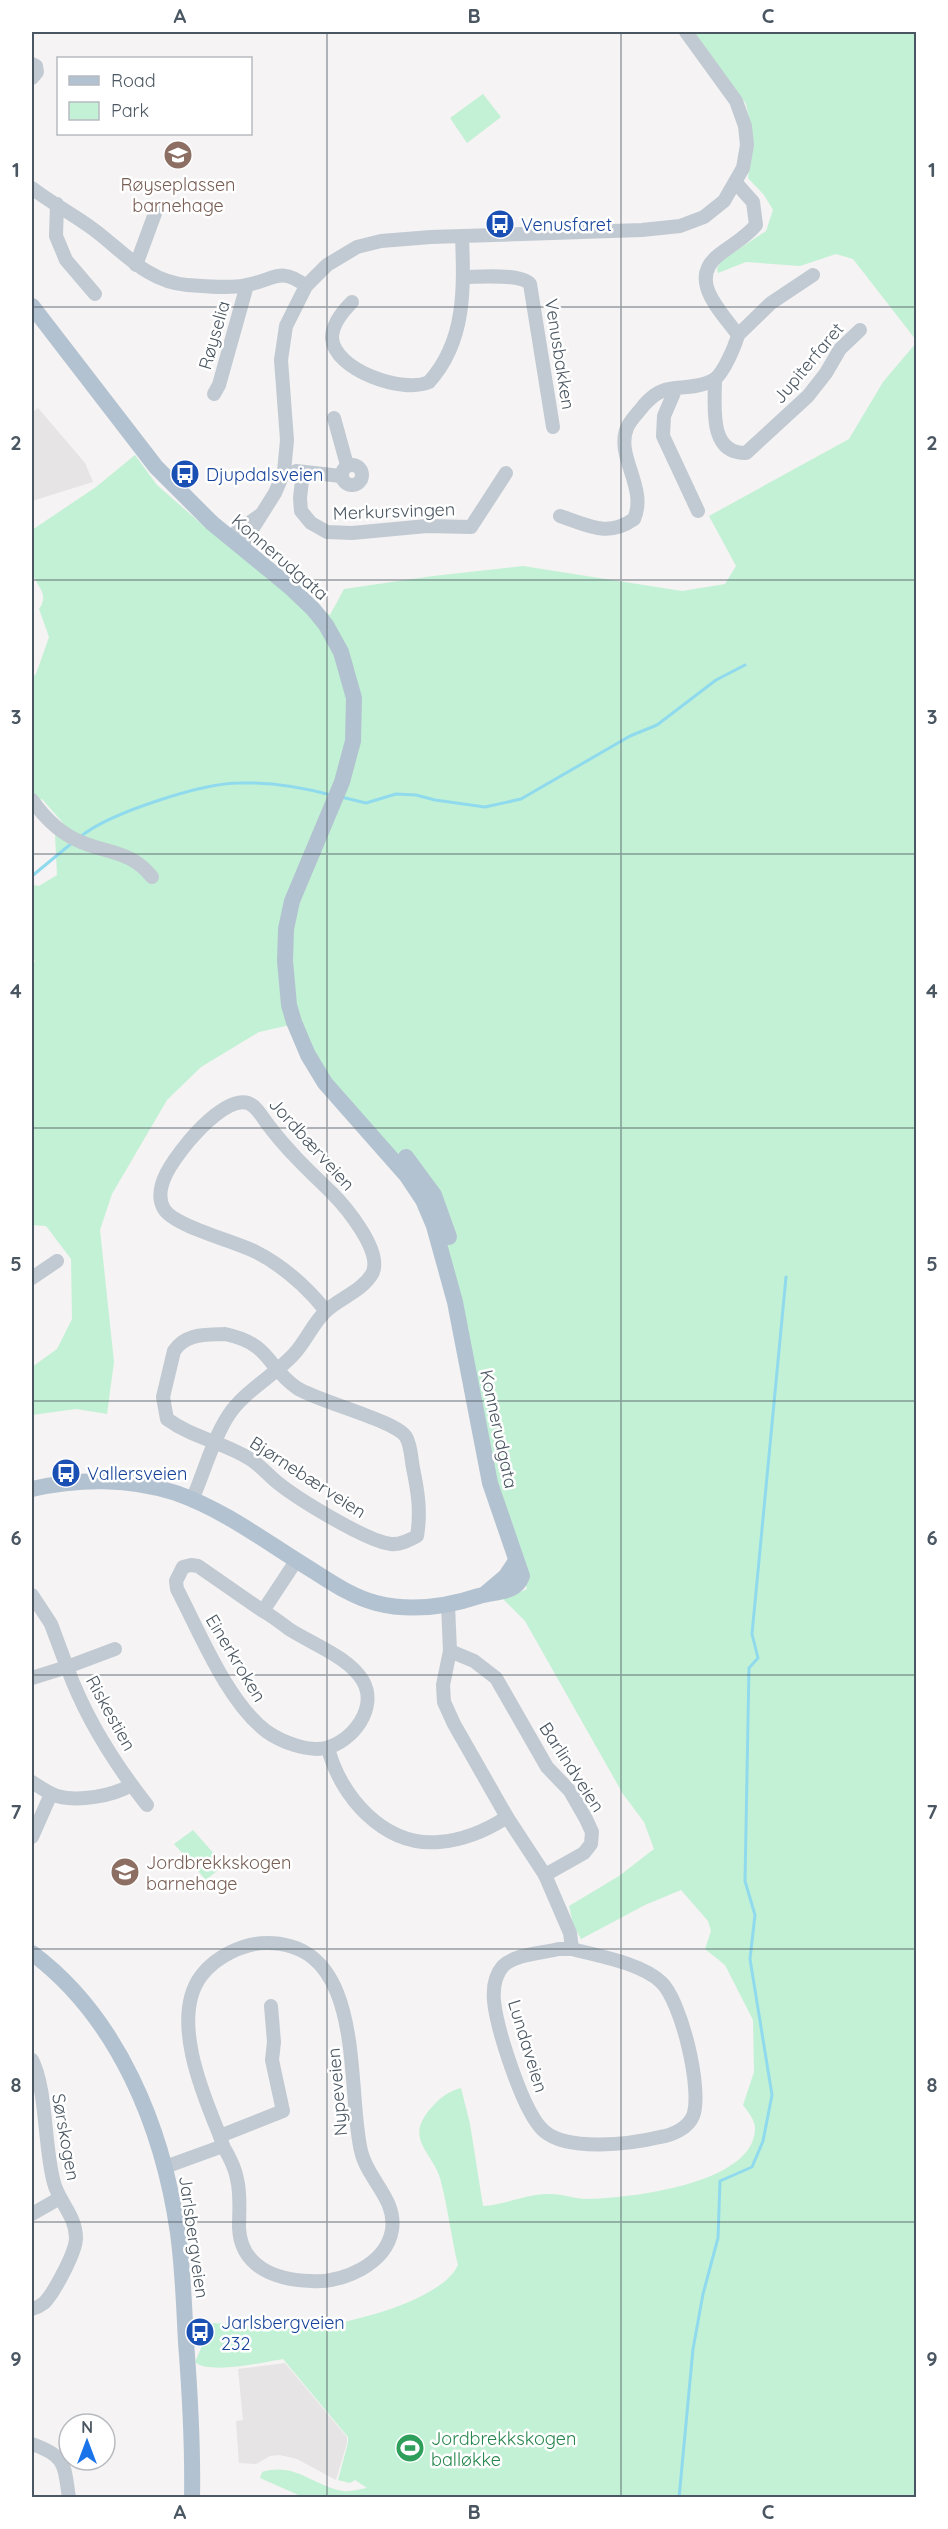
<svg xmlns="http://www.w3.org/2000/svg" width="948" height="2529" font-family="Quicksand,sans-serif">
<rect width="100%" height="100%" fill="#f5f3f3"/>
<g fill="#e6e4e5">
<polygon points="38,408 85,463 93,482 32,501 32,413"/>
<polygon points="285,2363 347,2437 347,2443 336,2480 297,2459 280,2455 270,2456 256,2464 239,2463 236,2421 243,2420 238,2369"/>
</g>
<g fill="#c3f1d5">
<polygon points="694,32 916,32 916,340 853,259 836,254 800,266 746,262 718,273 717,269 721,261 766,231 773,210 764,195 748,178 752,131 746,104"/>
<polygon points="483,94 501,117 467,143 450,118"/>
<path d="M 916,343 L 916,2497 L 303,2497 L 260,2478 L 262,2472 C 296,2462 311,2485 343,2491 C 351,2492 360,2489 367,2488 L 355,2480 L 350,2483 L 338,2480 L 348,2443 L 348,2437 L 283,2359 C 264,2362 210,2375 195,2362 L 212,2323 C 242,2324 281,2330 309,2328 C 347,2324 442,2301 458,2265 C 451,2237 448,2207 440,2178 C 431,2150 404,2139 431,2108 C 441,2097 447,2092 461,2088 L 470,2124 L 483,2206 C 505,2205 528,2193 550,2194 C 563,2194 575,2199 587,2199 C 628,2198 752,2185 755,2130 C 756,2121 748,2112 743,2105 L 754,2072 L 753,2020 L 725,1965 L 705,1949 L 711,1931 L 708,1921 L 681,1890 L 645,1905 L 581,1939 L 573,1924 L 569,1906 L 619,1876 L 654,1849 L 644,1822 L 623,1794 L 525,1621 L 503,1599 L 527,1589 L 497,1511 L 444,1240 L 350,1111 L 290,1025 L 259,1032 L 201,1067 L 167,1100 L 112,1194 L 100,1230 L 114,1362 L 107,1414 L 76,1409 L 32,1415 L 32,1367 L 57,1349 L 72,1319 L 71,1259 L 46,1226 L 32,1225 L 32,966 L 35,961 L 32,956 L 32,885 L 39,886 L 57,875 L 55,834 L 63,823 L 42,799 L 36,801 L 32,824 L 32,677 L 36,674 L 49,637 L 39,609 C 51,592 34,586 32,570 C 30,557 32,543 32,530 L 96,487 L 135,455 L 157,485 L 205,527 L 330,615 L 344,589 L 433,576 L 523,566 L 682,591 L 725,584 L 736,566 L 709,516 L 849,439 L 883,382 Z"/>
<polygon points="193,1830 224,1865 206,1880 174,1844"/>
</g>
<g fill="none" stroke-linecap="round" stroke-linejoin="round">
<g stroke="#90daee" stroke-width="3">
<polyline points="341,797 366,803 396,794 416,795 435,800 485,807 521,799 630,736 657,725 716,680 745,665"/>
<path d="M 80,837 C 109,813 202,783 240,783 C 272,782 301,787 331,795"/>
<polyline points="32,876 72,843"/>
<polyline points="679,2498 693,2349 703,2294 718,2238 720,2181 752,2167 763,2141 772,2095 750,1959 755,1915 745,1881 749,1668 758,1658 752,1634 786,1277"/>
</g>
<g stroke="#c1cad2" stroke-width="14">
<polyline points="32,64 36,66 37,72 32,78"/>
<path d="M 32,188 C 51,203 73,214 93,229 C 123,251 147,282 187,285 C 205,286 228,289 247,285 C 274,280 280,266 306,286"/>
<polyline points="57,204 56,236 66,260 95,294"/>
<polyline points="136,265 157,208"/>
<path d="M 464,277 C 479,277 520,273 530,284 L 553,427"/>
<path d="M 352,302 C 343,311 332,324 332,338 C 334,370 403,394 429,382 C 466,341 464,288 462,236"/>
<polyline points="738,335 771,303 813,275"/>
<path d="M 715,379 C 715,405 708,454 746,453 L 808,396 L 826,373 L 840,349 L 860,330"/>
<polyline points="214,394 219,385 247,285"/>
<polyline points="334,418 347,465"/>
<circle cx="352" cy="475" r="10"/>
<polyline points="296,471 341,476"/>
<polyline points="303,472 300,498 301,511 311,523 327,532 352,533 427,526 471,527 506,473"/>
<path d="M 698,511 L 663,436 L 664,416 L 676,388 C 688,387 705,386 715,379 C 724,372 735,346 738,335 C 721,311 686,279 720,254 C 732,245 746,237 756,225 L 753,202 L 736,183"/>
<path d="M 560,516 C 588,525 607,538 634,519 C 648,488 615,456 627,428 C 630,420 639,412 644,405 C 654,394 662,389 676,388"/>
<polyline points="230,537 259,516"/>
<polyline points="241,547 275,493 284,472 287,440 281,360 286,326 306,286 327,265 357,247 381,241 431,237 642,230 680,226 704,217 724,201 743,168 747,145 745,126 736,101 686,32"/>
<path d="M 32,800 C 44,817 61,834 81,842 C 110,854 131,851 152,877"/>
<polyline points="32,1278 57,1261"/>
<path d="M 225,1334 C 272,1344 266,1367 297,1388 C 319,1402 397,1421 406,1437 C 411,1445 411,1458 413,1468 C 418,1492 421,1512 417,1536 C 408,1541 400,1545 391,1544 C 366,1541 298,1499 278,1483 C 268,1475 260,1465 250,1459 C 223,1442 193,1438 167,1419 L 163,1397 L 174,1351 C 186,1333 205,1335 225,1334 Z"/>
<path d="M 192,1500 C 204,1473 212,1441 228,1416 C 244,1391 274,1376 294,1354 C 306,1341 313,1323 326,1311 C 340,1298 362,1291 372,1274 C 384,1252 345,1206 331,1192 C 308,1170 285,1148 266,1122 C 261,1115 256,1106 248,1103 C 229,1097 200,1128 189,1141 C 176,1157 151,1187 164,1209 C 174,1226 234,1241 254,1251 C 282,1265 306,1286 326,1311"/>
<polyline points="32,1595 51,1624 67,1667 115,1649"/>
<polyline points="448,1605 450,1651 443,1685 444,1702 454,1724 507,1817 545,1875 570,1933 572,1949"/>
<path d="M 263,1611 C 272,1616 281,1623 289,1629 C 312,1644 349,1657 363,1681 C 378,1708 353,1741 326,1748 C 308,1752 281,1742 266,1731 C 227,1701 200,1633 177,1589 L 176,1581 L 183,1567 L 191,1565 L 198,1566 L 263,1611 L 296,1561"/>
<polyline points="450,1651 474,1661 496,1678 547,1767 570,1791 586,1819 592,1832 591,1844 584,1853 545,1875"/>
<path d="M 32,1678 L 67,1667 C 85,1717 114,1763 147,1805"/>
<path d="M 328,1748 C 340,1796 384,1847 439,1842 C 463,1840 487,1830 507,1817"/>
<path d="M 32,1782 C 40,1787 48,1793 57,1796 C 78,1802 113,1796 131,1785"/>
<polyline points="32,1837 51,1794"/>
<path d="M 559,1949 L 572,1949 C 598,1956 641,1963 661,1982 C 681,2000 703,2090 693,2116 C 688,2128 673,2135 660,2137 C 631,2144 568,2152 544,2131 C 523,2113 497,2029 494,2001 C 493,1989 495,1975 503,1966 C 515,1954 543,1953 559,1949 Z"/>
<path d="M 32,2060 C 47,2089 44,2148 54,2183 C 59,2202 76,2216 76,2238 C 76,2252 54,2293 44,2303 C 40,2306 36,2308 32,2309"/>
<path d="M 220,2136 C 203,2095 170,2018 201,1976 C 215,1957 243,1943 267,1943 C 367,1943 346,2087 361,2151 C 367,2179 397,2199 392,2230 C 386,2265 342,2283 311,2281 C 277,2280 241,2268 239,2228 C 239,2212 241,2195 237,2179 C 235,2167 229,2156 223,2146"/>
<polyline points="165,2167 223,2146 220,2136 283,2111 272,2060 274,2042 271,2006"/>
<polyline points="32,2214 60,2198"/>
<path d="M 32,2444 C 66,2456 64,2464 69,2498"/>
</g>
<g stroke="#b3c2d1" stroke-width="16">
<path d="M 32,306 L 156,467 L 212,523 L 290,587 L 313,609 L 326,625 L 341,652 L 354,698 L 353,741 L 342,782 L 292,901 L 286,929 L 285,961 L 289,1005 L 294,1022 L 308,1055 L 325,1083 L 407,1176 L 423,1200 L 434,1226 L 455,1302 L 490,1483 L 522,1576 C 516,1594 495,1591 479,1596 C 446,1607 411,1612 376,1603 C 353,1597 334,1584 315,1572 C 270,1545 227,1511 176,1493 C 130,1478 79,1478 32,1489"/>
<polyline points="406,1157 434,1195 449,1237"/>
<polyline points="486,1593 506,1576 516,1561"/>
<path d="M 32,1953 C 119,2018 163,2129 178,2233 C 183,2269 184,2306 186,2342 C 190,2394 193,2446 192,2498"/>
</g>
</g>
<path fill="none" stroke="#4a5661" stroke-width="1.5" stroke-opacity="0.55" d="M 327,32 L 327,2498M 621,32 L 621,2498M 32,307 L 916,307M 32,580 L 916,580M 32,854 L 916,854M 32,1128 L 916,1128M 32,1401 L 916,1401M 32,1675 L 916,1675M 32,1949 L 916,1949M 32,2222 L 916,2222"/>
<defs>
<g id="school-disc" transform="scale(1.5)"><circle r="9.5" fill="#8d6e63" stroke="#fff"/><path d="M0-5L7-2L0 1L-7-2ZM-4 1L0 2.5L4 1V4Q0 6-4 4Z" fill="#fff"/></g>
<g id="bus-disc" transform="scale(1.5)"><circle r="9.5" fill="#1a4fb4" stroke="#fff"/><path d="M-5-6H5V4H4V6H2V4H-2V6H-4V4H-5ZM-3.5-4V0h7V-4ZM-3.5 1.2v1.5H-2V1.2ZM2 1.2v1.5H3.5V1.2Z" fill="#fff"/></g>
<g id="stadium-disc" transform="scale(1.5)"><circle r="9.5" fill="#2e9e5b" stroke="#fff"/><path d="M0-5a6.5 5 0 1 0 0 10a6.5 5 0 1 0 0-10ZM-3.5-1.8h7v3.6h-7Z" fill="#fff"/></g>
</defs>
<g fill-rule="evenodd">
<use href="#school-disc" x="178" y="155"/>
<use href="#bus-disc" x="500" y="224"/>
<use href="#bus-disc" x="185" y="474"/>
<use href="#bus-disc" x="66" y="1473"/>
<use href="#school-disc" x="125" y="1872"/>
<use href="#bus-disc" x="200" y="2332"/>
<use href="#stadium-disc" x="410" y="2448"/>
</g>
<g text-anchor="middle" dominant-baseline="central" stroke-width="5" stroke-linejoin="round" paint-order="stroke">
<g font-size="18" fill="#785e54" stroke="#fff">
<text x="178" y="184">Røyseplassen<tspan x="178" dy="21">barnehage</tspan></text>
<text x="146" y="1862" text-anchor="start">Jordbrekkskogen<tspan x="146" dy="21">barnehage</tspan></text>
</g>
<g font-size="18" fill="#164399" stroke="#fff" text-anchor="start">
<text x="521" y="224">Venusfaret</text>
<text x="206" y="474">Djupdalsveien</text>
<text x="87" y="1473">Vallersveien</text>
<text x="221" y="2322">Jarlsbergveien<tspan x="221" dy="21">232</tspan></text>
</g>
<g font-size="18" fill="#4a5661" stroke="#fff">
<text transform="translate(214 335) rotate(-74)">Røyselia</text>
<text transform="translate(560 354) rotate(81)">Venusbakken</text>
<text transform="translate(808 363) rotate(-50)">Jupiterfaret</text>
<text transform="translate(394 511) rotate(-2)">Merkursvingen</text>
<text transform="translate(280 557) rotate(41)">Konnerudgata</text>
<text transform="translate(312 1144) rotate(48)">Jordbærveien</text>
<text transform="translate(499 1429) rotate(78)">Konnerudgata</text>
<text transform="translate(308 1477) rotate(33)">Bjørnebærveien</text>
<text transform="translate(236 1658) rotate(59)">Einerkroken</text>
<text transform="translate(111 1713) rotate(61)">Riskestien</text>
<text transform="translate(572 1767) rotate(57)">Barlindveien</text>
<text transform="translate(528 2046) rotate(73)">Lundaveien</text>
<text transform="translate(337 2092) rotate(-95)">Nypeveien</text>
<text transform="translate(66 2137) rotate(80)">Sørskogen</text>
<text transform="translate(194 2237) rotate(82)">Jarlsbergveien</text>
</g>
<g font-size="18" fill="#27864d" stroke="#fff" text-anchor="start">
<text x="431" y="2438">Jordbrekkskogen<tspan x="431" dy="21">balløkke</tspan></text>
</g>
</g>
<rect width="948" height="2529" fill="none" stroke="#ffffff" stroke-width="66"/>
<rect x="57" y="57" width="195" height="78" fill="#ffffff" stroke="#b7bbc0" stroke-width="1.5"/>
<rect x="69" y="76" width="30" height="9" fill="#b3c2d1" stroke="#b7bbc0" stroke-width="1.5"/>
<text x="111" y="87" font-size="18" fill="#4a5661">Road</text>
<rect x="69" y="102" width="30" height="18" fill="#c3f1d5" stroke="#b7bbc0" stroke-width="1.5"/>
<text x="111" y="117" font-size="18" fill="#4a5661">Park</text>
<g transform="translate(87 2442)"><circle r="28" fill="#ffffff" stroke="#b7bbc0" stroke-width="1.5"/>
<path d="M0-4.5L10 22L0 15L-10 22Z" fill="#1a73e8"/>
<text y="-9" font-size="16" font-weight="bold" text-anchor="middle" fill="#4a5661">N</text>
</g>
<rect x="33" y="33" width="882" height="2463" fill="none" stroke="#4a5661" stroke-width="2"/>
<g font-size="20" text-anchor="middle" font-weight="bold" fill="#4a5661">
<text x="180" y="23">A</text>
<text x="474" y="23">B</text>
<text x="768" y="23">C</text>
<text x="16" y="177">1</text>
<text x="932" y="177">1</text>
<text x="16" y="450">2</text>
<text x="932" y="450">2</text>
<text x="16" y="724">3</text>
<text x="932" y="724">3</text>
<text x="16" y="998">4</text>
<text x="932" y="998">4</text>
<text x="16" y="1271">5</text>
<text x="932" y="1271">5</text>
<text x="16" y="1545">6</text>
<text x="932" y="1545">6</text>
<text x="16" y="1819">7</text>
<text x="932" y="1819">7</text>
<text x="16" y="2092">8</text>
<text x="932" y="2092">8</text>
<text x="16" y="2366">9</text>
<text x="932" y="2366">9</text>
<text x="180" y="2519">A</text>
<text x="474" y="2519">B</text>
<text x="768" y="2519">C</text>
</g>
</svg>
